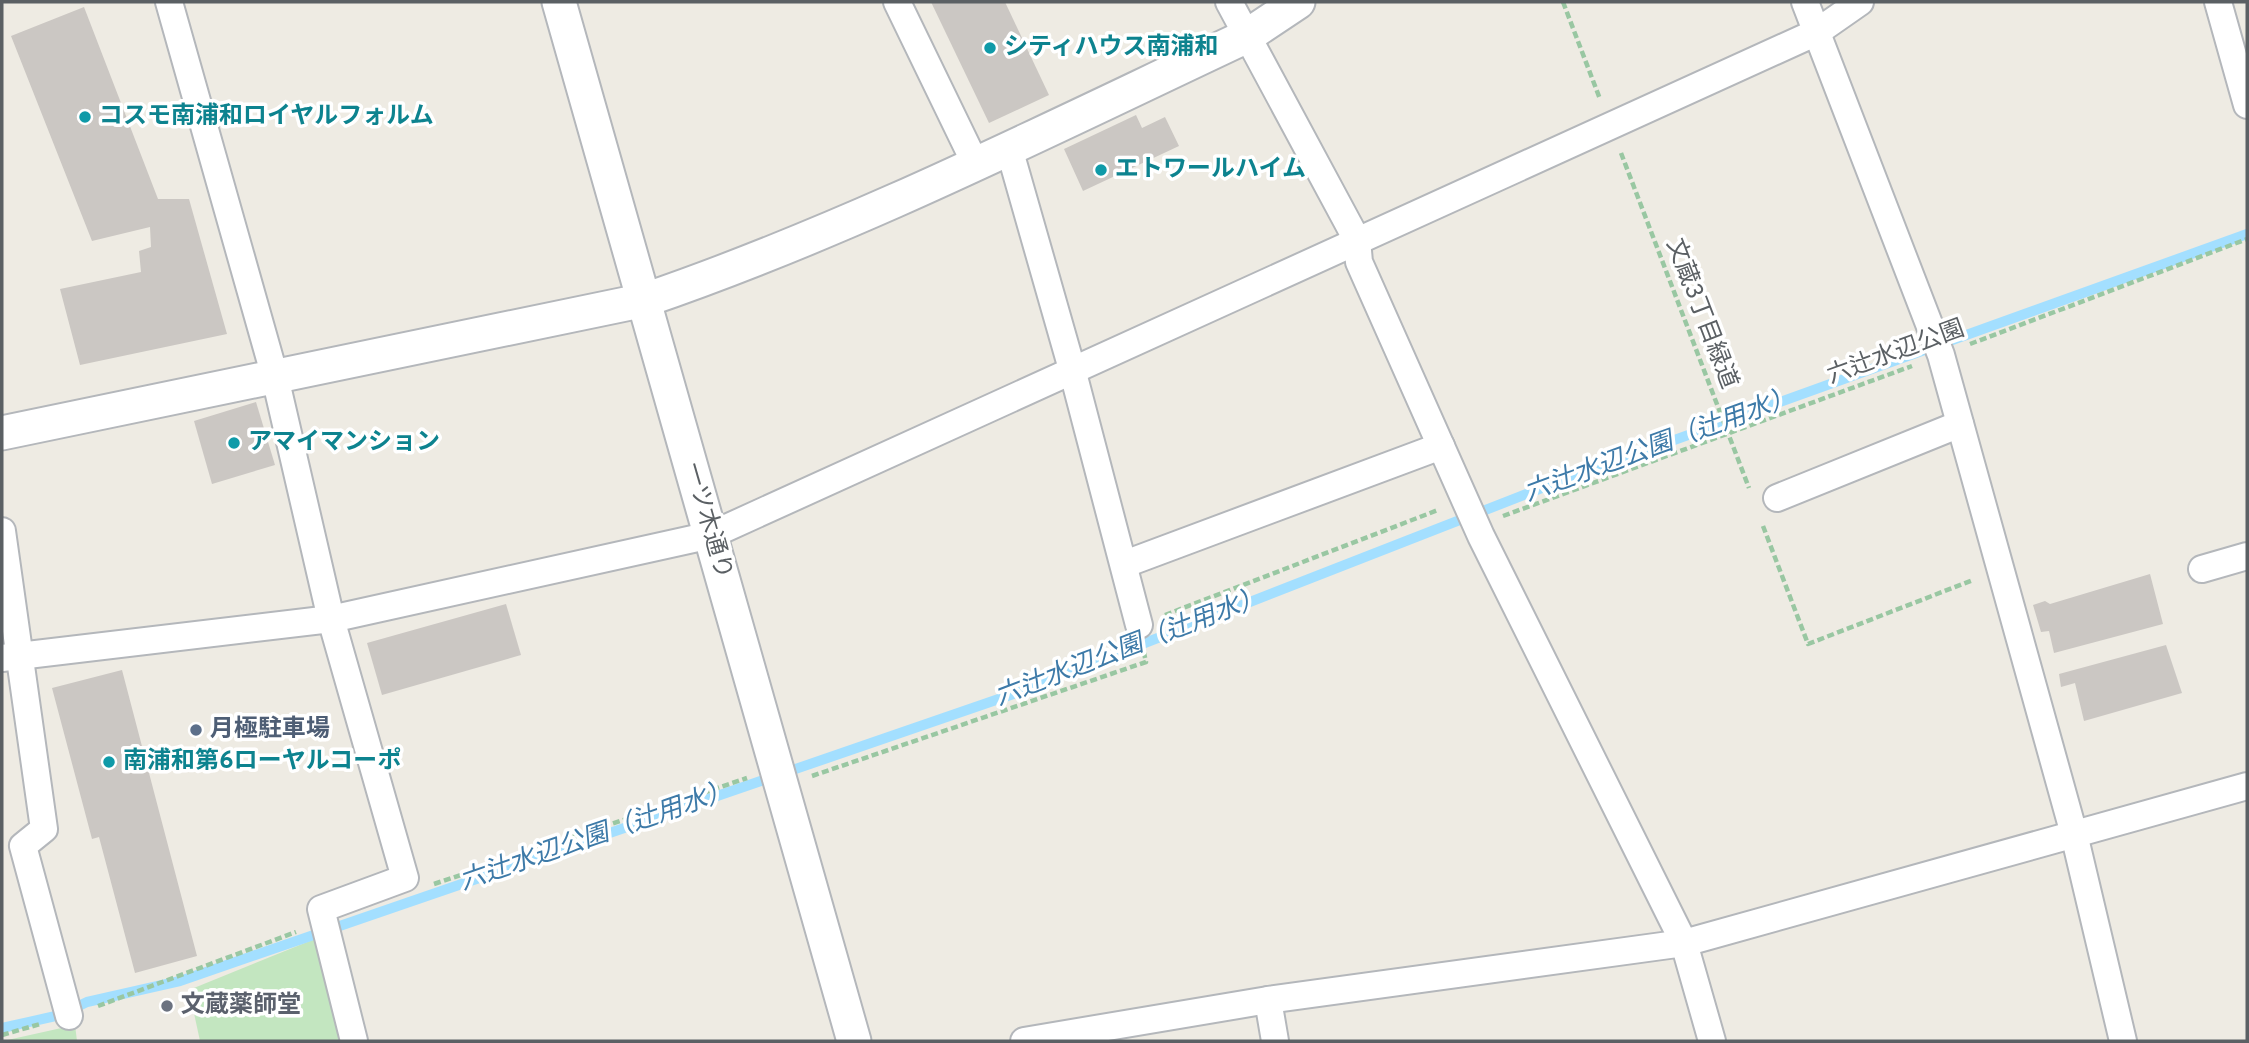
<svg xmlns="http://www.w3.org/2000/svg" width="2249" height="1043" font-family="Overpass,'Noto Sans JP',sans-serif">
<rect width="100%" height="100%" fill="#eeebe3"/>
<g fill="#c3e6c0">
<polygon points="327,934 349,1041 200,1041 189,990"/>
<polygon points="75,1025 77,1041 3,1041"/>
</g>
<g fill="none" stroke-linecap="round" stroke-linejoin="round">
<polyline stroke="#a3dfff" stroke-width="10" points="2,1028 60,1015 87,1002 180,981 1022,691 1552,484 2247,234"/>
</g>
<g fill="#cbc7c3">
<polygon points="931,2 1005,2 1049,95 989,123"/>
<polygon points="84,7 158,199 189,199 227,334 80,365 60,289 141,272 139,251 151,247 150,227 92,241 11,36"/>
<polygon points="1136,115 1142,128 1165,117 1179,146 1083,191 1064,149"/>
<polygon points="256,402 275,465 212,484 194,421"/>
<polygon points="2150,574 2163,624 2054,653 2049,631 2041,632 2033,605 2045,601 2050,604"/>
<polygon points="506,604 521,655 382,695 367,643"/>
<polygon points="2166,645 2182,693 2084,721 2075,683 2061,687 2059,674"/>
<polygon points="122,670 197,956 135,973 99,837 92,839 52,688"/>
</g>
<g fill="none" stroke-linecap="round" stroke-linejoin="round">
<g stroke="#b4b7bb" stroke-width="30">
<g id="minor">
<polyline points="169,2 275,377 331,619 405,878 321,909 354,1041"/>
<polyline points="897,2 975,163"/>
<polyline points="1229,2 1357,240 1359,262 1481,536 1684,943 1712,1041"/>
<polyline points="1805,2 1941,355 2074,834 2123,1041"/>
<polyline points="2218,2 2247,105"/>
<polyline points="1009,148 1072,369 1139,625"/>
<polyline points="1777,498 1960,424"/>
<polyline points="2,531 44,829 23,846 69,1016"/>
<polyline points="1125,564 1441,446"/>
<polyline points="2202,569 2247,556"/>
<polyline points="2,658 331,619 711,535 1817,32 1860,2"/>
<polyline points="1268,1000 1275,1041"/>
<polyline points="1024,1041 1268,1000 1684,943 2247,786"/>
</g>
</g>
<g stroke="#b4b7bb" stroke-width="37">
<g id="tertiary">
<polyline points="559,2 854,1041"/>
<path d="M 2,433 L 645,300 C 852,229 1049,129 1247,36 L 1298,2"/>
</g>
</g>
<g stroke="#99c7a2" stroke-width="4.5" stroke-dasharray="7 3.5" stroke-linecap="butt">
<polyline points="1563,2 1600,99"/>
<polyline points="1621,153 1749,488"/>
<polyline points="1970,344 2247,239"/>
<polyline points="1503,516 1912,366"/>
<polyline points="1763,526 1808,644 1973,580"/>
<polyline points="1165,615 1438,510"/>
<polyline points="812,776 1146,662 1144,653"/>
<polyline points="434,884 747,778"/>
<polyline points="98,1006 296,932"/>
<polyline points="2,1035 40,1024"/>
</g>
<use href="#minor" stroke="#fff" stroke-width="26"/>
<use href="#tertiary" stroke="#fff" stroke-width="33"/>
</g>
<g fill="#0f9aa8" stroke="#fff" stroke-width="2.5">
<circle cx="990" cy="48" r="7"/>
<circle cx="85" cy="117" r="7"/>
<circle cx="1101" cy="170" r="7"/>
<circle cx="234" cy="443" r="7"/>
<circle cx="109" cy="762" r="7"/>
</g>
<circle fill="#5c6f8a" stroke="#fff" stroke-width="2.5" cx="196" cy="730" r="7"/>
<circle fill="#6b7280" stroke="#fff" stroke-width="2.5" cx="167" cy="1006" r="7"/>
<g text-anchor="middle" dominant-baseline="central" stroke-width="7" stroke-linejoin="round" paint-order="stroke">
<g font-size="24" font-weight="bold" fill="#0d838f" stroke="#fff" text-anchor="start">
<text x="1004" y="48">シティハウス南浦和</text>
<text x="99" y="117">コスモ南浦和ロイヤルフォルム</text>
<text x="1115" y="170">エトワールハイム</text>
<text x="248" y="443">アマイマンション</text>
<text x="123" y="762">南浦和第6ローヤルコーポ</text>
</g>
<g font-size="24" fill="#5b6064" stroke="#fff">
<text transform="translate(1701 314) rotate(69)">文蔵3丁目緑道</text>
<text transform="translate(1896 353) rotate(-20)">六辻水辺公園</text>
<text transform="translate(707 521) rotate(74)">一ツ木通り</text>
</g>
<g font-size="24" font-weight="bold" fill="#4e5e75" stroke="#fff" text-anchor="start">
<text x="210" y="730">月極駐車場</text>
</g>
<g font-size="24" font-weight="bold" fill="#5b616d" stroke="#fff" text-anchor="start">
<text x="181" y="1006">文蔵薬師堂</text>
</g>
<g font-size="26" font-style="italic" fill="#3d7aa8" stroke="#fff">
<text transform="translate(1660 446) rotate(-20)">六辻水辺公園（辻用水）</text>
<text transform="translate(1130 648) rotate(-21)">六辻水辺公園（辻用水）</text>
<text transform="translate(596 837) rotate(-19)">六辻水辺公園（辻用水）</text>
</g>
</g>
<rect width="2249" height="1043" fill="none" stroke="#5b6064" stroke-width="7"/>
</svg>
